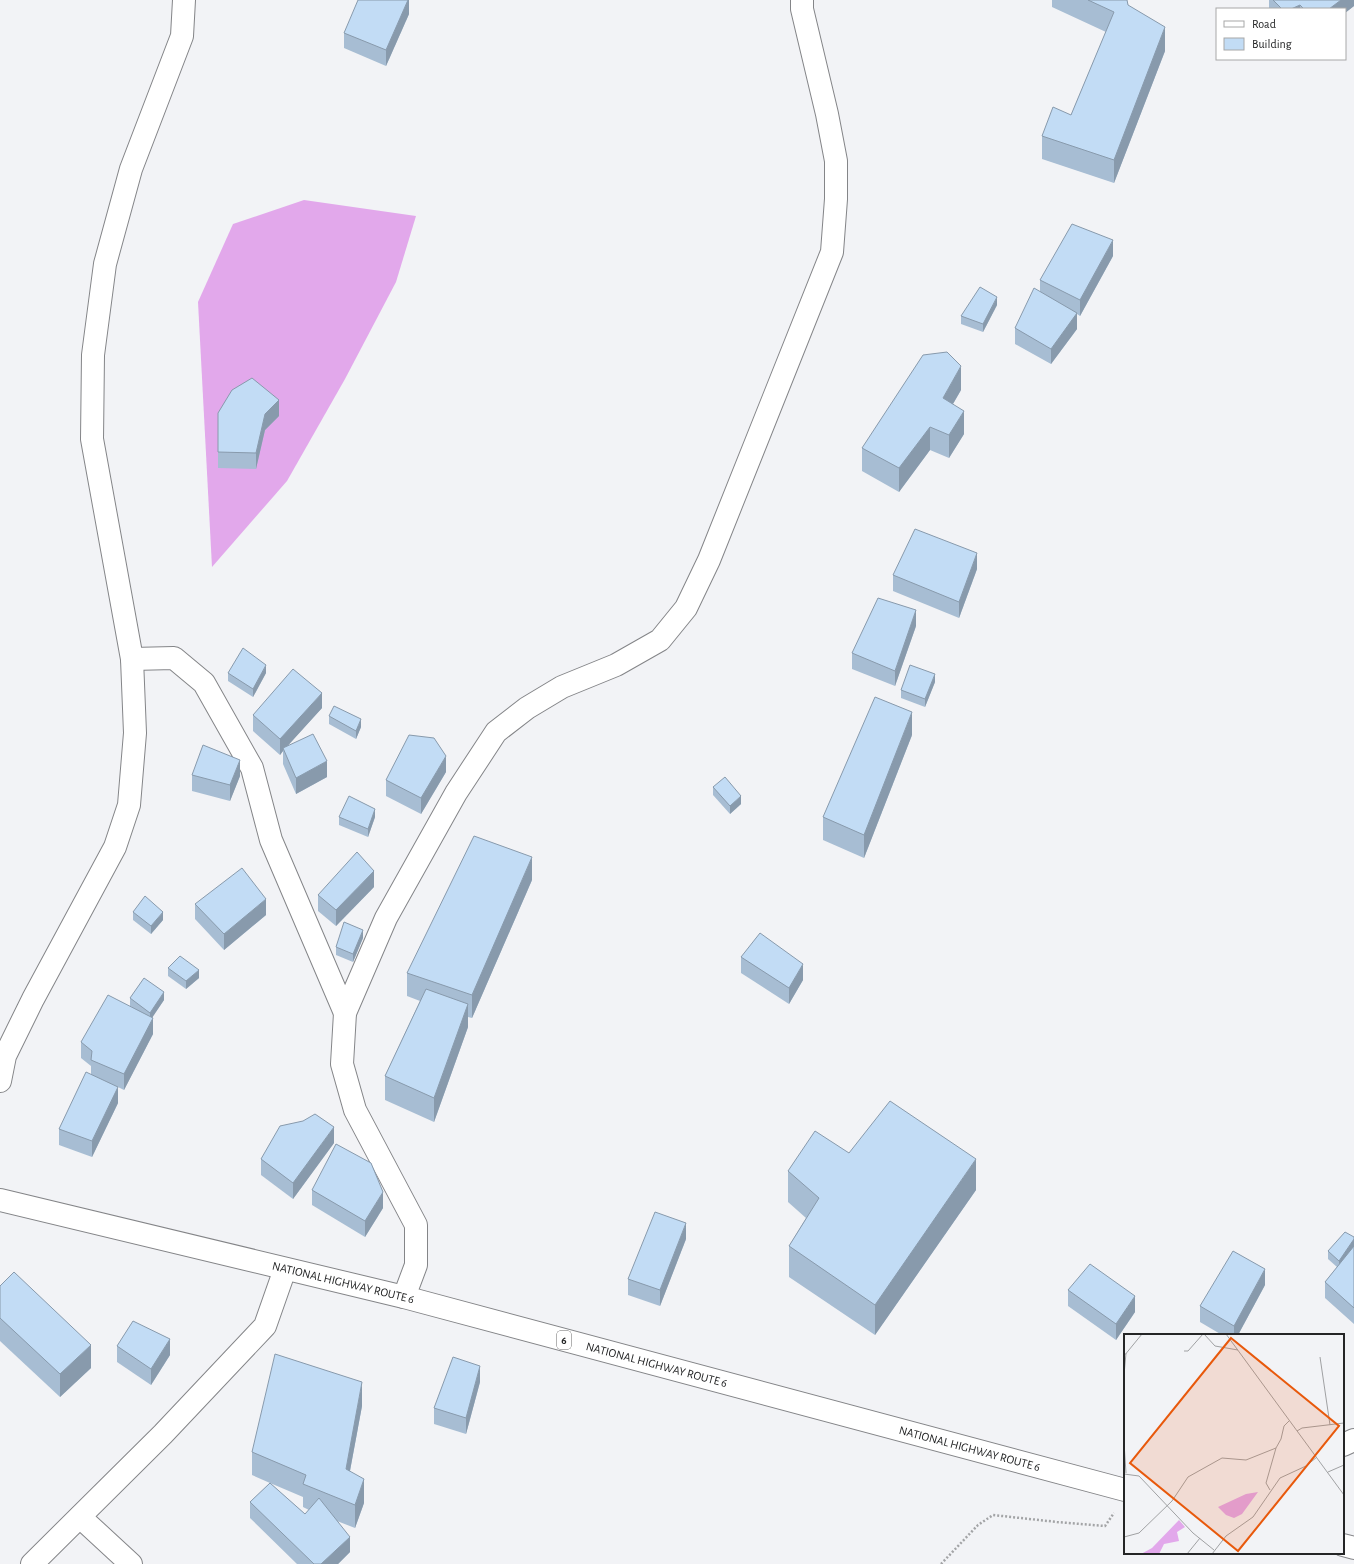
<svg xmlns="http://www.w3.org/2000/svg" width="1354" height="1564" font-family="'Alegreya Sans',sans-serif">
<rect width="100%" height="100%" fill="#f2f3f6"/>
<polygon fill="#e2a8eb" points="304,200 416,216 396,282 345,379 287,481 212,567 198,302 233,224"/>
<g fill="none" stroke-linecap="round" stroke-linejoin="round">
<g stroke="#848588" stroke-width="24">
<g id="minor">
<polyline points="132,659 174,658 204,683 252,768 271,840 345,1013"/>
<polyline points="404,1297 416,1265 416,1225 355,1110 342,1064 345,1013 386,918 456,793 496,732 527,708 562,687 616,665 660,640 686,608 709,560 832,252 836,199 836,161 827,114 802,9 802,0"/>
<polyline points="1343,1445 1354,1440"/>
<polyline points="80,1517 131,1564"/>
<polyline points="32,1564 163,1434 265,1326 285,1269"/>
</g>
</g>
<g stroke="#848588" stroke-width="24">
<polyline id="tertiary" points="0,1081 5,1056 33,999 115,847 129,805 135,733 132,659 92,439 93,355 105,264 131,169 182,36 184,0"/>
</g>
<g stroke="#848588" stroke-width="24">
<g id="trunk">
<path id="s1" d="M 0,1200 L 404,1297 L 1125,1490"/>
<polyline points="1343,1545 1354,1548"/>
</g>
</g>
<polyline stroke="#a3a4a6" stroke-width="2.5" stroke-dasharray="2 2" stroke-linecap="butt" points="941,1564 978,1525 993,1515 1057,1522 1105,1526 1114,1513"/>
<use href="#minor" stroke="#fff" stroke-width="22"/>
<use href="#tertiary" stroke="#fff" stroke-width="22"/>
<use href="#trunk" stroke="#fff" stroke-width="22"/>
</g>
<g fill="#a7bdd3" fill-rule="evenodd">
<polygon points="409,0 409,14 386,66 344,48 344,33"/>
<polygon points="1052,0 1127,0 1128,5 1165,51 1114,183 1042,159 1042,136 1071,115 1106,32 1052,7"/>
<polygon points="1269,0 1354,0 1354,6 1345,13 1345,9 1269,9"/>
<polygon points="1113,256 1080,316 1077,314 1077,329 1051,364 1015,344 1015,328 1040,292 1040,280"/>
<polygon points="997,305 983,332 961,324 961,316"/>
<polygon points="961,390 953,404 964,434 949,458 930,450 899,492 862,471 862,448"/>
<polygon points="218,413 279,416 265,430 256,469 218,468"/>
<polygon points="977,569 959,618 893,591 893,575"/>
<polygon points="916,626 895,686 852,669 852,653"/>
<polygon points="228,673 266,673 253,697 228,681"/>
<polygon points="935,682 925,707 901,698 901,690"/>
<polygon points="322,708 287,746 327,777 296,794 283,764 283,751 280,755 253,731 253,715"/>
<polygon points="329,716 361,727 356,739 329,724"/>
<polygon points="912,735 864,858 823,840 823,817"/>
<polygon points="446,772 421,814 386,796 386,780"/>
<polygon points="192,775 240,776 230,801 192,791"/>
<polygon points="713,787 741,804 730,814 713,795"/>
<polygon points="339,817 375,817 368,837 339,825"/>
<polygon points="532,880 472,1018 468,1017 468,1027 434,1122 385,1100 385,1076 420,1001 407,996 407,973"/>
<polygon points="374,887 336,926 318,911 318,895"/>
<polygon points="195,904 266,915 224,950 195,919"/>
<polygon points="133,912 163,920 151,934 133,920"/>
<polygon points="363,938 353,962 336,955 336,947"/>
<polygon points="741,957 803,980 789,1004 741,973"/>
<polygon points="168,968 199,978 186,989 168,976"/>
<polygon points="130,998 164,1000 152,1017 153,1034 124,1090 118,1087 118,1103 92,1157 59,1145 59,1129 91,1074 91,1066 81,1058 81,1042 132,1007 130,1006"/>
<polygon points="334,1143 293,1199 261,1175 261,1159"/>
<polygon points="788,1171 976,1190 875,1335 789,1277 789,1246 806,1218 788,1202"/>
<polygon points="312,1190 383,1208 365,1237 312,1205"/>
<polygon points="1354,1237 1354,1324 1325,1298 1325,1282 1337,1267 1328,1259 1328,1251"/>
<polygon points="686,1239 660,1306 628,1295 628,1279"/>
<polygon points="1265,1285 1238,1335 1222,1335 1200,1322 1200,1306"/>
<polygon points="0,1286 91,1368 60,1397 0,1341"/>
<polygon points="1068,1290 1135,1312 1116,1340 1068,1306"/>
<polygon points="117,1346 170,1355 151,1385 117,1362"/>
<polygon points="480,1382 466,1434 434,1424 434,1408"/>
<path d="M 362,1406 L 350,1471 L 364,1503 L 355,1528 L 337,1521 L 350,1552 L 338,1564 L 297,1564 L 250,1518 L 250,1502 L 270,1483 L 252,1475 L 252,1452 ZM 270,1483 L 303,1497 L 303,1507 L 309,1510 L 305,1514 Z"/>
</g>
<g fill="#889aac">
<polygon points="408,0 409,0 409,14 386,66 386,50"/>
<polygon points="1341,0 1354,0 1354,6 1345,13 1345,9 1329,9"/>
<polygon points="1300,5 1300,9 1291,9"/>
<polygon points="1165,27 1165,51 1114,183 1114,160"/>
<polygon points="1113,240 1113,256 1080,316 1080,300"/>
<polygon points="997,297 997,305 983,332 983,324"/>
<polygon points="1077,313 1077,329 1051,364 1051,349"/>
<polygon points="961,366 961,390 943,421 943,398"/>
<polygon points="279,400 279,416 265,430 256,469 256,453 265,414"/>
<polygon points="964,411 964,434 949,458 949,435"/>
<polygon points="930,427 930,450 899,492 899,468"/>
<polygon points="977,553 977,569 959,618 959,602"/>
<polygon points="916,610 916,626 895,686 895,671"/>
<polygon points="266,665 266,673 253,697 253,689"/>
<polygon points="935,674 935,682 925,707 925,699"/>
<polygon points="322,693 322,708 284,750 283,748 283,751 280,755 280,739"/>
<polygon points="912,712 912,735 864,858 864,835"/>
<polygon points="361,719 361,727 356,739 356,731"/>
<polygon points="446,756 446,772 421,814 421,798"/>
<polygon points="240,760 240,776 230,801 230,785"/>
<polygon points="327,761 327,777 296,794 296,778"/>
<polygon points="741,796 741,804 730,814 730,806"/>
<polygon points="375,809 375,817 368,837 368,829"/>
<polygon points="532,857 532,880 472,1018 472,995"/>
<polygon points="374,871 374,887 336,926 336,910"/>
<polygon points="266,899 266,915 224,950 224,934"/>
<polygon points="163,912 163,920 151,934 151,926"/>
<polygon points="363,930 363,938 353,962 353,954"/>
<polygon points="803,964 803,980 789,1004 789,988"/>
<polygon points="199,970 199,978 186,989 186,981"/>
<polygon points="164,992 164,1000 150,1021 150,1013"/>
<polygon points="468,1004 468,1027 434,1122 434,1098"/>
<polygon points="153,1018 153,1034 124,1090 124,1074"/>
<polygon points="118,1087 118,1103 92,1157 92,1141"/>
<polygon points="334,1127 334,1143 293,1199 293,1183"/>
<polygon points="976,1159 976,1190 875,1335 875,1305"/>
<polygon points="383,1192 383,1208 365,1237 365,1221"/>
<polygon points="686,1223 686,1239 660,1306 660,1290"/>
<polygon points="1354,1239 1354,1247 1339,1269 1339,1261"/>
<polygon points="1265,1269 1265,1285 1238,1335 1234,1335 1234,1326"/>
<polygon points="1135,1296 1135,1312 1116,1340 1116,1324"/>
<polygon points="170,1339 170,1355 151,1385 151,1369"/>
<polygon points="91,1345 91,1368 60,1397 60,1374"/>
<polygon points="480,1366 480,1382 466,1434 466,1418"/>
<polygon points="362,1382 362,1406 346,1492 346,1469"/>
<polygon points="364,1479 364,1503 355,1528 355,1505"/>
<polygon points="350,1537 350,1552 338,1564 321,1564"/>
</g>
<g fill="#c2dcf5" stroke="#889aac">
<polygon points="358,0 408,0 386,50 344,33"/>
<polygon points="1088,0 1127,0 1128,5 1165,27 1114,160 1042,136 1053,107 1071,115 1114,12"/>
<polygon points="1273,0 1341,0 1329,9 1304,9 1300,5 1291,9 1282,9"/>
<polygon points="1072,224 1113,240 1080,300 1040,280"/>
<polygon points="980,287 997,297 983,324 961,316"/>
<polygon points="1034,288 1077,313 1051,349 1015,328"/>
<polygon points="947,352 961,366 943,398 964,411 949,435 930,427 899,468 862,448 923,355"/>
<polygon points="252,378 279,400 265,414 256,453 218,452 218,413 232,390"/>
<polygon points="915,529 977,553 959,602 893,575"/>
<polygon points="878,598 916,610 895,671 852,653"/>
<polygon points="243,648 266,665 253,689 228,673"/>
<polygon points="910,665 935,674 925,699 901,690"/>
<polygon points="293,669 322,693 280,739 253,715"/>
<polygon points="875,697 912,712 864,835 823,817"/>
<polygon points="334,706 361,719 356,731 329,716"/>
<polygon points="313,734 327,761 296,778 283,748"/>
<polygon points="409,735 434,738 446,756 421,798 386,780"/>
<polygon points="203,745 240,760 230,785 192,775"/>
<polygon points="725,777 741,796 730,806 713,787"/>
<polygon points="349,796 375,809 368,829 339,817"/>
<polygon points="474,836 532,857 472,995 407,973"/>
<polygon points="357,852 374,871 336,910 318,895"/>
<polygon points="242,868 266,899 224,934 195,904"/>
<polygon points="145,896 163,912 151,926 133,912"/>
<polygon points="344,922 363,930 353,954 336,947"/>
<polygon points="760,933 803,964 789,988 741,957"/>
<polygon points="180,956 199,970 186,981 168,968"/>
<polygon points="144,978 164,992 150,1013 130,998"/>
<polygon points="426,989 468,1004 434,1098 385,1076"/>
<polygon points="108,995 153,1018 124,1074 91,1060 92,1051 81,1042"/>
<polygon points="86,1072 118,1087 92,1141 59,1129"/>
<polygon points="890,1101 976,1159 875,1305 789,1246 819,1198 788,1171 815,1131 849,1153"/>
<polygon points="315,1114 334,1127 293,1183 261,1159 280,1126 303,1121"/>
<polygon points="336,1144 371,1163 383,1192 365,1221 312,1190"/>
<polygon points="655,1212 686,1223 660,1290 628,1279"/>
<polygon points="1345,1232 1354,1237 1354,1239 1339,1261 1328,1251"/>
<polygon points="1354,1246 1354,1308 1325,1282"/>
<polygon points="1233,1251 1265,1269 1234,1326 1200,1306"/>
<polygon points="1090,1264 1135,1296 1116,1324 1068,1290"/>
<polygon points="14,1272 91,1345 60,1374 0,1318 0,1286"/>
<polygon points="133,1321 170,1339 151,1369 117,1346"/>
<polygon points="275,1354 362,1382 346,1469 364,1479 355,1505 303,1484 306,1475 252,1452"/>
<polygon points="453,1357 480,1366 466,1418 434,1408"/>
<polygon points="270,1483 305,1514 319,1498 350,1537 321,1564 314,1564 250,1502"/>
</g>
<g text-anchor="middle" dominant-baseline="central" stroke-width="3" stroke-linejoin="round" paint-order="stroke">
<rect fill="#fff" stroke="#666667" stroke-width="1" x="557" y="1331" width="14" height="18" rx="3"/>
<g font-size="11" font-weight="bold" fill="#242526">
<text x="564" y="1340">6</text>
</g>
<g font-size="12" fill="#242526" stroke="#fff">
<text stroke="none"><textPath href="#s1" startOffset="353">NATIONAL HIGHWAY ROUTE 6</textPath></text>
<text stroke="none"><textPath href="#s1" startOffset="677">NATIONAL HIGHWAY ROUTE 6</textPath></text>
<text stroke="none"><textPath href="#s1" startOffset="1001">NATIONAL HIGHWAY ROUTE 6</textPath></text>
</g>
</g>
<g transform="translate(1124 1334)">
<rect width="220" height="220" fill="#f2f3f6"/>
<path d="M 134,158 L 118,180 L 110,184 L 102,181 L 94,173 L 122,160 ZM 55,186 L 61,193 L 53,198 L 55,207 L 40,210 L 35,220 L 17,220 L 28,214 Z" fill="#e2a8eb"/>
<path fill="none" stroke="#a0a1a3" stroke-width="1" d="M 80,0 L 91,12 L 114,16M 102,0 L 220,161M 60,17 L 64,17 L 79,0M 0,22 L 18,0M 196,23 L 206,91M 0,41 L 2,19M 173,97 L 178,94 L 220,89M 0,109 L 2,139M 204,138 L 220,131M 0,140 L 15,142 L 69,199 L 90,216M 146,156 L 142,149 L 152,114M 0,203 L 15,199 L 48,167 L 64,143 L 98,124 L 122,126 L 152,114 L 157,105 L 160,92 L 165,87M 63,220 L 76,204M 88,220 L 102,202 L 129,183 L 156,144 L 182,132 L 193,123"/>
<path fill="#e8590c" fill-opacity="0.15" stroke="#e8590c" stroke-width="2" d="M 107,4 L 215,92 L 114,217 L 6,129 Z"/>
<rect width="220" height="220" fill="none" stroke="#242526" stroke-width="2"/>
</g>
<rect x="1216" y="8" width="130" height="52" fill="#ffffff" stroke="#a7a8a8"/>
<rect x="1224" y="21" width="20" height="6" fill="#ffffff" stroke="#a7a8a8"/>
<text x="1252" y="28" font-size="12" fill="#242526">Road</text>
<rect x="1224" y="38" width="20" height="12" fill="#c2dcf5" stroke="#a7a8a8"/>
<text x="1252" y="48" font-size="12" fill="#242526">Building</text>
</svg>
